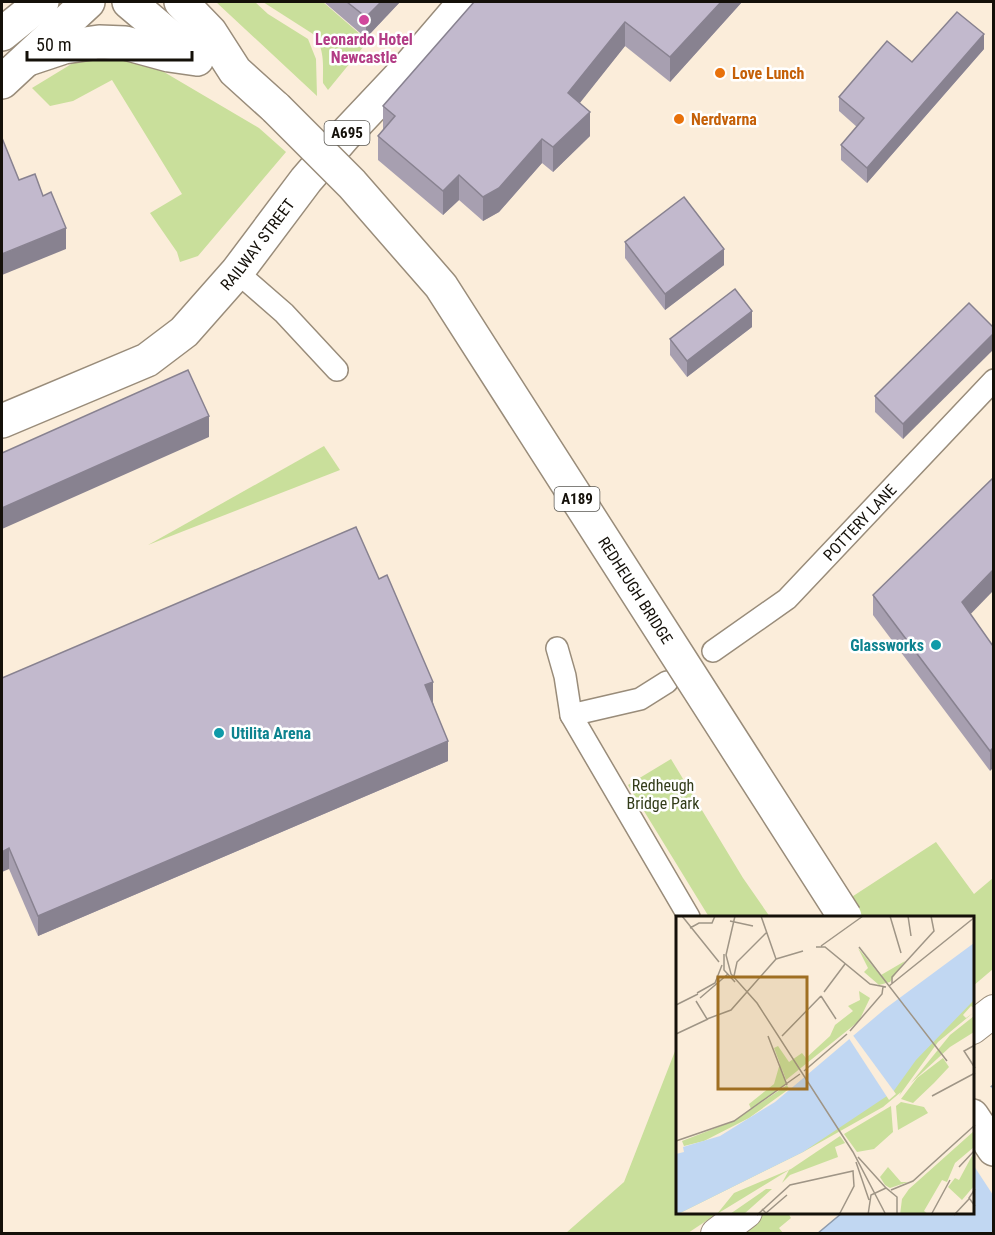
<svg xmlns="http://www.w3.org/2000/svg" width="995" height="1235" font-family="'Roboto Condensed',sans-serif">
<rect width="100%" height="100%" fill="#fbedda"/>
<g fill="#c9df9b">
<polygon points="216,2 255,2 268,14 308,39 316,59 317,96"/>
<path d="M 263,2 L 323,2 L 368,41 L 328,90 L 323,83 C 323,65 325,48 313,34 Z"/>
<polygon points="100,59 147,62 259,128 286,152 198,256 180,262 177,252 150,213 182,194 112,80 73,101 50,106 32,88 73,63"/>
<polygon points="324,446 340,470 148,545"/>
<polygon points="671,759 743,878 770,917 709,917 628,785"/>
<polygon points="936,842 974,894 993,878 993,969 973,986 972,917 821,917"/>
<polygon points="677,1046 677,1212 718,1213 688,1233 566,1233 624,1182"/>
<polygon points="746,1213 788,1213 791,1218 779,1228 783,1233 717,1234"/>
</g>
<polygon fill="#c1d7f2" stroke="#8d9bac" stroke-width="1.5" points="993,1085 993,1233 817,1234 842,1213 972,1212 973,1103"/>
<polygon fill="#fbedda" points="989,1085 994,1091 993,1195 972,1163 972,1099"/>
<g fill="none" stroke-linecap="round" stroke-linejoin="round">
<g stroke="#998c7a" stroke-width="24">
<g id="street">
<polyline points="237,272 284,313 337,370"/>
<polyline points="557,648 565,676 571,715 689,917"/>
<path id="s1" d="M 713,651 L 787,599 L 994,380"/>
<polyline points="571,715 640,699 667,682"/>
</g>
</g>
<g stroke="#998c7a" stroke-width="34">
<g id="secondary">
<polyline points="972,1028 994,1011"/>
<polyline points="717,1234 746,1212"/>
</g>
</g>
<g stroke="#998c7a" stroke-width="36">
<g id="primary">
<polyline points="129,2 194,57"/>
<polyline points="181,2 210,32 235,71 276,108"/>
<polyline points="2,34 42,2"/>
<polyline points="28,59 64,47 99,42 125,43 169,55 197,59"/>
<polyline points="2,82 88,2"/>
<path id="s2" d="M 2,421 L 147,360 L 184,332 L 237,272 L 306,180 L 344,136 L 411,65 L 465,2"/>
<polyline points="972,1116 994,1149"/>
</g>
</g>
<use href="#street" stroke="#fff" stroke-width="21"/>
<use href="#secondary" stroke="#fff" stroke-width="32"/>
<use href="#primary" stroke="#fff" stroke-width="33"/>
<g stroke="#998c7a" stroke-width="36" stroke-linecap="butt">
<g id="primary-bridge">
<path id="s3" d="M 276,108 L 352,184 L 441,286 L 845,917"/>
</g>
</g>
<use href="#primary-bridge" stroke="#fff" stroke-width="33"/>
</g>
<g fill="#a79fb0">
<polygon points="324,2 400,2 366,38"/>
<polygon points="474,2 742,2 670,82 625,46 579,103 590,136 553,172 542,163 499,212 483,221 459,200 443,215 378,160 378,136 383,130 383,106"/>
<polygon points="984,49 867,183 841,160 841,145 857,127 839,111 839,97 912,62"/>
<polygon points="625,242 724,265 665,310 625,258"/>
<polygon points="752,327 687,377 670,355 670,339"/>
<polygon points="993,327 903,439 875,412 875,396"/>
<polygon points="873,595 970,614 993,646 990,771 873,615"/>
<polygon points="2,678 433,702 448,761 38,936 9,869"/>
</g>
<g fill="#888290">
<polygon points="381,2 400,2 366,38 366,17"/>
<polygon points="721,2 742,2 670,82 670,57"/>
<polygon points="625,22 625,46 568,118 568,93"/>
<polygon points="984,34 984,49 867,183 867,168"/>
<polygon points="590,112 590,136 553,172 553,147"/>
<polygon points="542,139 542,163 499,212 483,221 483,197"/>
<polygon points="459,175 459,200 443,215 443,191"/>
<polygon points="66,228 66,249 2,275 2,254"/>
<polygon points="724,249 724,265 665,310 665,294"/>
<polygon points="752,311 752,327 687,377 687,361"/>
<polygon points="993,334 993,350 903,439 903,424"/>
<polygon points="209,416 209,437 2,529 2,508"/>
<polygon points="993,570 993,591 962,623 962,602"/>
<polygon points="433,682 433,702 425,705 425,685"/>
<polygon points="448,741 448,761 38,936 38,916"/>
<polygon points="993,748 993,768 990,771 990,751"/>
<polygon points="9,848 9,869 2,872 2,852"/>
</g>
<g fill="#c2b9cd" stroke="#888290" stroke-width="1.5">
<polygon points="347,2 381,2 366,17"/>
<polygon points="474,2 721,2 670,57 625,22 568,93 590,112 553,147 542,139 499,188 483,197 459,175 443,191 378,136 395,116 383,106"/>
<polygon points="957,12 984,34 867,168 841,145 864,118 839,97 887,41 912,62"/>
<polygon points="2,138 19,180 35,174 43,196 51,192 66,228 2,254"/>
<polygon points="684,197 724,249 665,294 625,242"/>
<polygon points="735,289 752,311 687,361 670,339"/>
<polygon points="969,303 993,327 993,334 903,424 875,396"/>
<polygon points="188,370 209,416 2,508 2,453"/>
<polygon points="993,478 993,570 962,602 993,646 993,748 990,751 873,595"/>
<polygon points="356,527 379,579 387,575 433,682 425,685 448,741 38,916 9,848 2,852 2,678"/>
</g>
<circle fill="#d1479c" stroke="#fff" stroke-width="2" cx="364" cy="20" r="6"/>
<g fill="#e8710a" stroke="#fff" stroke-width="2">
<circle cx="720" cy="73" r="6"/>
<circle cx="679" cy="119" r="6"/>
</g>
<g fill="#0f9aa8" stroke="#fff" stroke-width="2">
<circle cx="936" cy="645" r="6"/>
<circle cx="219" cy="733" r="6"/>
</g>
<g text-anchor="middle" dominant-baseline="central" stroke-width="5" stroke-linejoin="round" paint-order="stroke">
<g fill="#fff" stroke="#5a5853" stroke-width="1.5">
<rect x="324.5" y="121" width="45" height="24" rx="4.5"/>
<rect x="554.5" y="487" width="45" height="24" rx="4.5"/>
</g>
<g font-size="15" font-weight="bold" fill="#141009">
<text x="347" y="133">A695</text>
<text x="577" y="499">A189</text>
</g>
<g font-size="16" font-weight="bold" fill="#b23c85" stroke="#fff">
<text x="364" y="39">Leonardo Hotel<tspan x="364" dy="18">Newcastle</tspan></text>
</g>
<g font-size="16" font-weight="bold" fill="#c56008" stroke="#fff" text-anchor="start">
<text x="732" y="73">Love Lunch</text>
<text x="691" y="119">Nerdvarna</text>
</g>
<g font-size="16" fill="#141009" stroke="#fff">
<text stroke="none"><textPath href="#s2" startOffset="318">RAILWAY STREET</textPath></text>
<text stroke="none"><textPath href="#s1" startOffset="196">POTTERY LANE</textPath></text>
<text stroke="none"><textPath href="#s3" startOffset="604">REDHEUGH BRIDGE</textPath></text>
</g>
<g font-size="16" font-weight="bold" fill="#0d838f" stroke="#fff" text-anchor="end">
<text x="924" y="645">Glassworks</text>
<text x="231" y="733" text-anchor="start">Utilita Arena</text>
</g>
<g font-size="16" fill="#323c19" stroke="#fff">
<text x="663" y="785">Redheugh<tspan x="663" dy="18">Bridge Park</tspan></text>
</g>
</g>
<g transform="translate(676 916)">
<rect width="298" height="298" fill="#fbedda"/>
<path d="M 185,31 L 205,59 L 229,45 L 214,66 L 203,69 L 188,56 L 192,52 L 182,32 L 204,59 ZM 183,75 L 194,82 L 183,105 L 110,164 L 98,132 L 102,130 L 113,146 L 126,137 L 130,142 L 154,120 L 159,109 L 177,95 L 172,90 L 184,84 ZM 298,77 L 298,92 L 295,90 L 287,99 L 290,102 L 297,97 L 262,126 L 223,180 L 225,176 L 207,191 L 127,236 L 0,299 ZM 298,100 L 298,116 L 274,131 L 235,167 L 274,119 ZM 267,142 L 273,151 L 258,167 L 237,187 L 225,183 L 241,162 ZM 104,147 L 110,168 L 75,193 L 73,188 L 98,168 ZM 111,169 L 113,173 L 73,202 L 28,225 L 8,230 L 6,225 L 58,205 ZM 225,186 L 248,191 L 252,197 L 222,214 L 220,190 ZM 215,190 L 217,216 L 198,233 L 181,236 L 168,218 ZM 298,215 L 298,231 L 279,247 L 271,266 L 266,264 L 248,295 L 252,298 L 224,299 L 226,283 L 233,273 ZM 164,220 L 169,227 L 159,231 L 162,241 L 114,259 L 106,267 L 113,254 L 41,298 L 58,277 L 115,253 ZM 298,236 L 298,270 L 286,284 L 272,271 L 279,262 L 283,264 ZM 212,251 L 225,266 L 232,266 L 214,272 L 209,269 L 204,261 ZM 90,273 L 96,273 L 68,298 L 54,298 Z" fill="#c9df9b"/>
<path d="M 298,27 L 298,84 L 240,144 L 217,176 L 127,236 L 0,299 L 0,238 L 8,236 L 7,231 L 44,220 L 99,186 L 210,92 Z" fill="#c1d7f2"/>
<path d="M 176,118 L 220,178 L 213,184 L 172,121 Z" fill="#fbedda"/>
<path fill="none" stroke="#9f9586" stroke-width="1.5" d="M 6,0 L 43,46M 59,0 L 50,39 L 55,58 L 81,87 L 177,236 L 210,299M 214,0 L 225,37M 232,0 L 235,20M 54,5 L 77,10M 14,12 L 23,7 L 36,7 L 39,0M 145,30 L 187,0M 140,31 L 149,31 L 194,68 L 210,71M 183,31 L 271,145M 48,38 L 48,54 L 59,66M 100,43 L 127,35M 58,60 L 61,46 L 91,16M 216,68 L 216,61 L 258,15 L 255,0M 213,70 L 299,1M 148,76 L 169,48M 21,77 L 39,67 L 46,49M 145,80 L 160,103M 24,82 L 52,58M 20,85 L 31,103 L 55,94 L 100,43 L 85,0M 0,89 L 22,78M 174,115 L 206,78 L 207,71M 0,118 L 32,103M 92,120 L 111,169M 106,120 L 145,80M 299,129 L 288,135 L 299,152M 128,155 L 171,118M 256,180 L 299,157M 0,225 L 58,205 L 124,158M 182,241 L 210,272M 180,246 L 193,284M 283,251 L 299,234M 299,273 L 293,282 L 299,290M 215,274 L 237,265 L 299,209M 86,293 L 90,297 L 111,279M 81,299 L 114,269 L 177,255 L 178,270 L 163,299M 192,299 L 195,279 L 210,272 L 221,281 L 221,299M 255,299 L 274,264M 278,299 L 293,283"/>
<path fill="#9f6f22" fill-opacity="0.15" stroke="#9f6f22" stroke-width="3" d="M 42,61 L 131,61 L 131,173 L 42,173 Z"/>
<rect width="298" height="298" fill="none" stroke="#141009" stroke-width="3"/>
</g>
<rect width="995" height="1235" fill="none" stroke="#141009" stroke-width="6"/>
<path d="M27 51v9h165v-9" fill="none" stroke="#141009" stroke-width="3"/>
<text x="36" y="51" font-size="18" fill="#141009" stroke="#ffffff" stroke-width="4.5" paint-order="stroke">50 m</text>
</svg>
